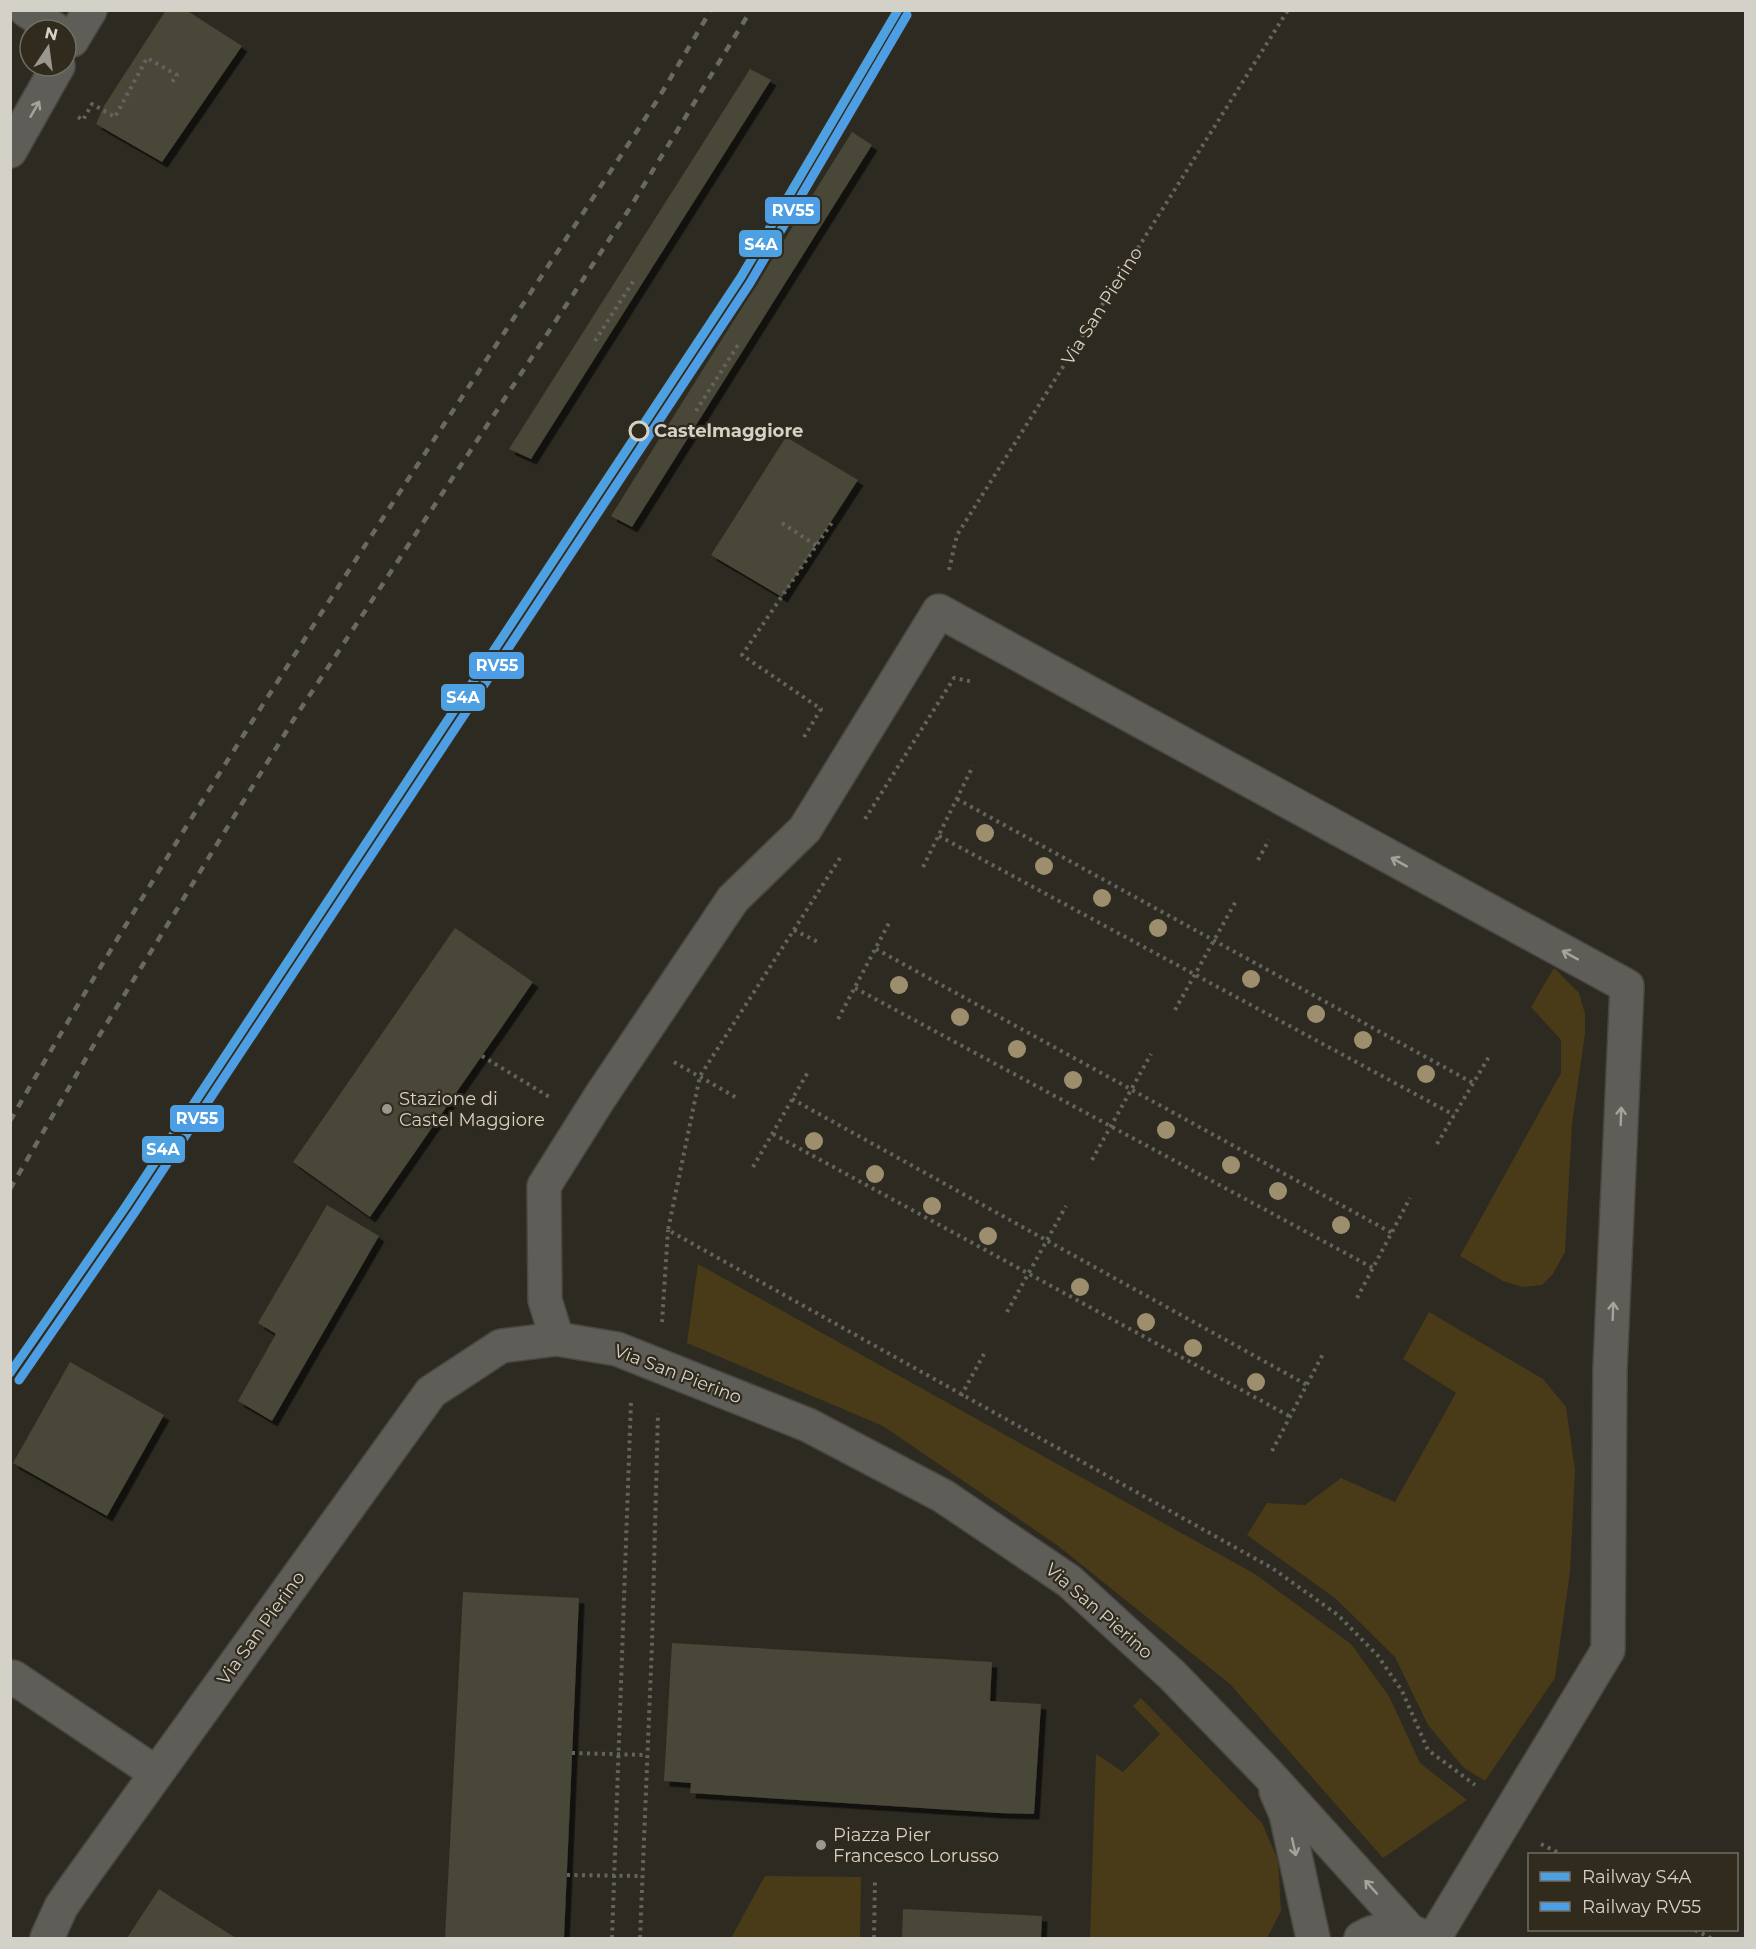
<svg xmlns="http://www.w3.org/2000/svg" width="1756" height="1949" font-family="Montserrat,sans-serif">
<defs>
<filter id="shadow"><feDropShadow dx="5.5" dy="5.5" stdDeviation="0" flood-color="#0009"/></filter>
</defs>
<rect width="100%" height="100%" fill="#2d2a22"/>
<g fill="#493a18">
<polygon points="1554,968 1579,993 1585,1014 1585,1034 1572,1124 1565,1252 1553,1274 1542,1285 1522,1287 1503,1281 1460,1256 1561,1073 1561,1040 1531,1007"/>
<polygon points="698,1264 1255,1574 1351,1644 1389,1696 1420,1763 1467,1800 1383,1858 1230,1684 1057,1545 883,1426 687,1343"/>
<polygon points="1429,1312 1543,1379 1566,1407 1575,1470 1570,1572 1555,1678 1485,1781 1464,1768 1428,1725 1395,1657 1335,1598 1247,1535 1267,1503 1305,1505 1341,1478 1395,1502 1456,1393 1403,1359"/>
<polygon points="1141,1698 1262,1823 1278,1860 1281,1911 1267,1938 1090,1938 1096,1754 1123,1772 1160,1734 1133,1706"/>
<polygon points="765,1876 861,1877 860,1938 731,1938"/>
</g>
<g fill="#4a4638" filter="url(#shadow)">
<polygon points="166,10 186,10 242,46 162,162 96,124 104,106"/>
<polygon points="750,69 771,80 531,459 509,449"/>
<polygon points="852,132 872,145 632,527 611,516"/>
<polygon points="786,437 858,480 782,597 711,555"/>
<polygon points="455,928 533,982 370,1217 293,1162"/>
<polygon points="327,1205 379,1236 272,1421 238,1401 276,1334 258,1323"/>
<polygon points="70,1362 164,1415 107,1516 13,1463"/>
<polygon points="463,1592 579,1598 564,1938 445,1938"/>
<polygon points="672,1643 992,1662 990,1701 1041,1704 1034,1814 999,1813 690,1793 691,1783 664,1781"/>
<polygon points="159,1889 174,1899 236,1938 127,1938"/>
<polygon points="903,1909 1042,1916 1041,1938 902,1938"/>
</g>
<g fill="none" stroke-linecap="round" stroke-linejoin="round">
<g stroke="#4a4741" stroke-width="36">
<g id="minor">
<polyline points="26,10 56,30"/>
<polyline points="66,36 72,40 90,10"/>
<polyline points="10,151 58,66"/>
<polyline points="557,1339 545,1300 544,1186 600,1097 733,899 805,829 939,611 1627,986 1610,1369 1608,1650 1434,1938"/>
<polyline points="10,1681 13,1677 156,1773"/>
<polyline points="1276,1791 1286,1814 1313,1938"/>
<polyline points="47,1938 61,1907 72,1891 431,1392 501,1346 557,1339 617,1349 808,1425 943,1496 1069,1581 1172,1675 1267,1773 1410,1931"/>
<path d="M 1361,1938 C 1379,1927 1403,1927 1422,1936"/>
</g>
</g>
<g stroke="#65635e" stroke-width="4" stroke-dasharray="3 4.5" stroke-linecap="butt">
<polyline points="78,117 83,120 92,104 115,117 147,58 177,75 172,82"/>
<polyline points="595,341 634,280"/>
<polyline points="696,411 738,345"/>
<polyline points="782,523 817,546"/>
<polyline points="949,570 957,535 1288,10"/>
<polyline points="804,737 821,709 742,655 833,521 832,521"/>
<polyline points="957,799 1473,1083"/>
<polyline points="865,819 954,678 974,682"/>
<polyline points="939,836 1454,1115"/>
<polyline points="840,858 700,1076 668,1230 1272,1568 1338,1615 1378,1656 1402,1691 1428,1750 1475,1785"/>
<polyline points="1258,860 1269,840"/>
<polyline points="923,867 973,766"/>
<polyline points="794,930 820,943"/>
<polyline points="876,949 1392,1233"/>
<polyline points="855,988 1373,1268"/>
<polyline points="1175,1010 1236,901"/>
<polyline points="838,1019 889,923"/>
<polyline points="482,1056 551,1098"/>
<polyline points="674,1062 737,1098"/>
<polyline points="792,1099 1307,1385"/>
<polyline points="773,1134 1291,1417"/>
<polyline points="1437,1144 1490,1055"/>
<polyline points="1092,1160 1151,1054"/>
<polyline points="753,1167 808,1072"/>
<polyline points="1357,1298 1410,1198"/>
<polyline points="1007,1312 1066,1206"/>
<polyline points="662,1322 668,1230"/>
<polyline points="961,1396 984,1354"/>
<polyline points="1272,1451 1324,1352"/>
<polyline points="1541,1844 1561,1854"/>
<polyline points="1695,1930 1711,1938"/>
<polyline points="612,1938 631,1401"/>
<polyline points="640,1938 652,1644 658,1413"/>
<polyline points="874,1938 875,1878"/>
</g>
<use href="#minor" stroke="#5f5d58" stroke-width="33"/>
<g stroke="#6a6863" stroke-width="4.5" stroke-dasharray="8 8" stroke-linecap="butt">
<path d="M 10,1121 C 211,771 437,436 658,99 L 711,10"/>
<polyline points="10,1189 99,1036 294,719 628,211 751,10"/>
</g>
<g stroke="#65635e" stroke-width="4" stroke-dasharray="3 4.5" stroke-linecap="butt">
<polyline points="572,1753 646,1755"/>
<polyline points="567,1875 642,1876"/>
</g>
<g stroke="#312b1e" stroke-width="14">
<polyline id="rail-1" points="10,1373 126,1206 741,277 898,10"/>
</g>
<g stroke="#312b1e" stroke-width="14">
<polyline id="rail-2" points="19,1380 135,1212 750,283 907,15"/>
</g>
<use href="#rail-1" stroke="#4da1e1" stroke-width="9"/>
<use href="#rail-2" stroke="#4d9ee5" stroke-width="9"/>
</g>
<g fill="#9d8e6d">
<circle cx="985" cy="833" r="9"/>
<circle cx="1044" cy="866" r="9"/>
<circle cx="1102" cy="898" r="9"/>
<circle cx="1158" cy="928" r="9"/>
<circle cx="1251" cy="979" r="9"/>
<circle cx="899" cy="985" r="9"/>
<circle cx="1316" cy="1014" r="9"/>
<circle cx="960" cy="1017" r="9"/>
<circle cx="1363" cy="1040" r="9"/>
<circle cx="1017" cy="1049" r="9"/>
<circle cx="1426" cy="1074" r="9"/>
<circle cx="1073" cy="1080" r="9"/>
<circle cx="1166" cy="1130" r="9"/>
<circle cx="814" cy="1141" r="9"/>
<circle cx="1231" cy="1165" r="9"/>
<circle cx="875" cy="1174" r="9"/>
<circle cx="1278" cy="1191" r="9"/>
<circle cx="932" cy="1206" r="9"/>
<circle cx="1341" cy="1225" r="9"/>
<circle cx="988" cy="1236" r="9"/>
<circle cx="1080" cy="1287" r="9"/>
<circle cx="1146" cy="1322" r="9"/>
<circle cx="1193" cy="1348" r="9"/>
<circle cx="1256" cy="1382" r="9"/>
</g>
<defs><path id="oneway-shaft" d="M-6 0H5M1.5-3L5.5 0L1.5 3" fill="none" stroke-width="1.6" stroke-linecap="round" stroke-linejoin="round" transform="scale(1.5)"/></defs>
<g stroke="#a5a39b">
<use href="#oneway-shaft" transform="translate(35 109) rotate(-60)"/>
<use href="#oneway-shaft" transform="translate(1399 862) rotate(-151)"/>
<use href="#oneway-shaft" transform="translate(1570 955) rotate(-151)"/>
<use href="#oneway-shaft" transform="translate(1621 1116) rotate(-88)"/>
<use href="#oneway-shaft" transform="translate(1613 1311) rotate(-88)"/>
<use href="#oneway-shaft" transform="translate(1294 1847) rotate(77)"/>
<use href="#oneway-shaft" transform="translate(1371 1887) rotate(-132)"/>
</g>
<circle fill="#312b1e" stroke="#d4d1c8" stroke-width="3" cx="639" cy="431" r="9"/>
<g fill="#9a978e" stroke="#312b1e" stroke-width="2">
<circle cx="387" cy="1109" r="6"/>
<circle cx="821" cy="1845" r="6"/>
</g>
<g text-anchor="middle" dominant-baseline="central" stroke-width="4.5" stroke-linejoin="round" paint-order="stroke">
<g font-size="18" fill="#d4d1c8" stroke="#312b1e">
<text transform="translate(1102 306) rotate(-58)">Via San Pierino</text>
<text transform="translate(678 1374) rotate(21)">Via San Pierino</text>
<text transform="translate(1099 1611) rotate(41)">Via San Pierino</text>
<text transform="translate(261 1628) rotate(-54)">Via San Pierino</text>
</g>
<g font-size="18" font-weight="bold" fill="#d4d1c8" stroke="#312b1e" text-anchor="start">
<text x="654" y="431">Castelmaggiore</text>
</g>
<g font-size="18" fill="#d4d1c8" stroke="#312b1e" text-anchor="start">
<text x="399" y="1099">Stazione di<tspan x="399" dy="21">Castel Maggiore</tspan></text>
<text x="833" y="1835">Piazza Pier<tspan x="833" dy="21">Francesco Lorusso</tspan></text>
</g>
</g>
<g stroke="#312b1e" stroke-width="2">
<rect x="764" y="196" width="57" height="29" rx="6" fill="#4d9ee5"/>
<rect x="738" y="229" width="45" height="29" rx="6" fill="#4da1e1"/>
<rect x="468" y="651" width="57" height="29" rx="6" fill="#4d9ee5"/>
<rect x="440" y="683" width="46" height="29" rx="6" fill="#4da1e1"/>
<rect x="169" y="1104" width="56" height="29" rx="6" fill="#4d9ee5"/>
<rect x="141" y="1135" width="45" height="29" rx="6" fill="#4da1e1"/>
</g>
<g font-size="16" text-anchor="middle" font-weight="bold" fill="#fff">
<text x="793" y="216">RV55</text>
<text x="761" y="250">S4A</text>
<text x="497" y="671">RV55</text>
<text x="463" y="703">S4A</text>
<text x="197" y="1124">RV55</text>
<text x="163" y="1155">S4A</text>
</g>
<rect width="1756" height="1949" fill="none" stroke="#d4d1c8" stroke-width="24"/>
<rect x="1528" y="1853" width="210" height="78" fill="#312b1e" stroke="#726d62" stroke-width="1.5"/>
<rect x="1540" y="1872" width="30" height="9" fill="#4da1e1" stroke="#726d62" stroke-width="1.5"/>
<text x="1582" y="1883" font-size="18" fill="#d4d1c8">Railway S4A</text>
<rect x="1540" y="1902" width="30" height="9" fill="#4d9ee5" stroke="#726d62" stroke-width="1.5"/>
<text x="1582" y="1913" font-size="18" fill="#d4d1c8">Railway RV55</text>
<g transform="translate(48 48) rotate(13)"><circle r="28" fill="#312b1e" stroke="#726d62" stroke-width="1.5"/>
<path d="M0-4.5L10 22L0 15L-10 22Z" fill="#9a978e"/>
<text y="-9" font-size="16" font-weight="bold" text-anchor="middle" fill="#d4d1c8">N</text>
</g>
</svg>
